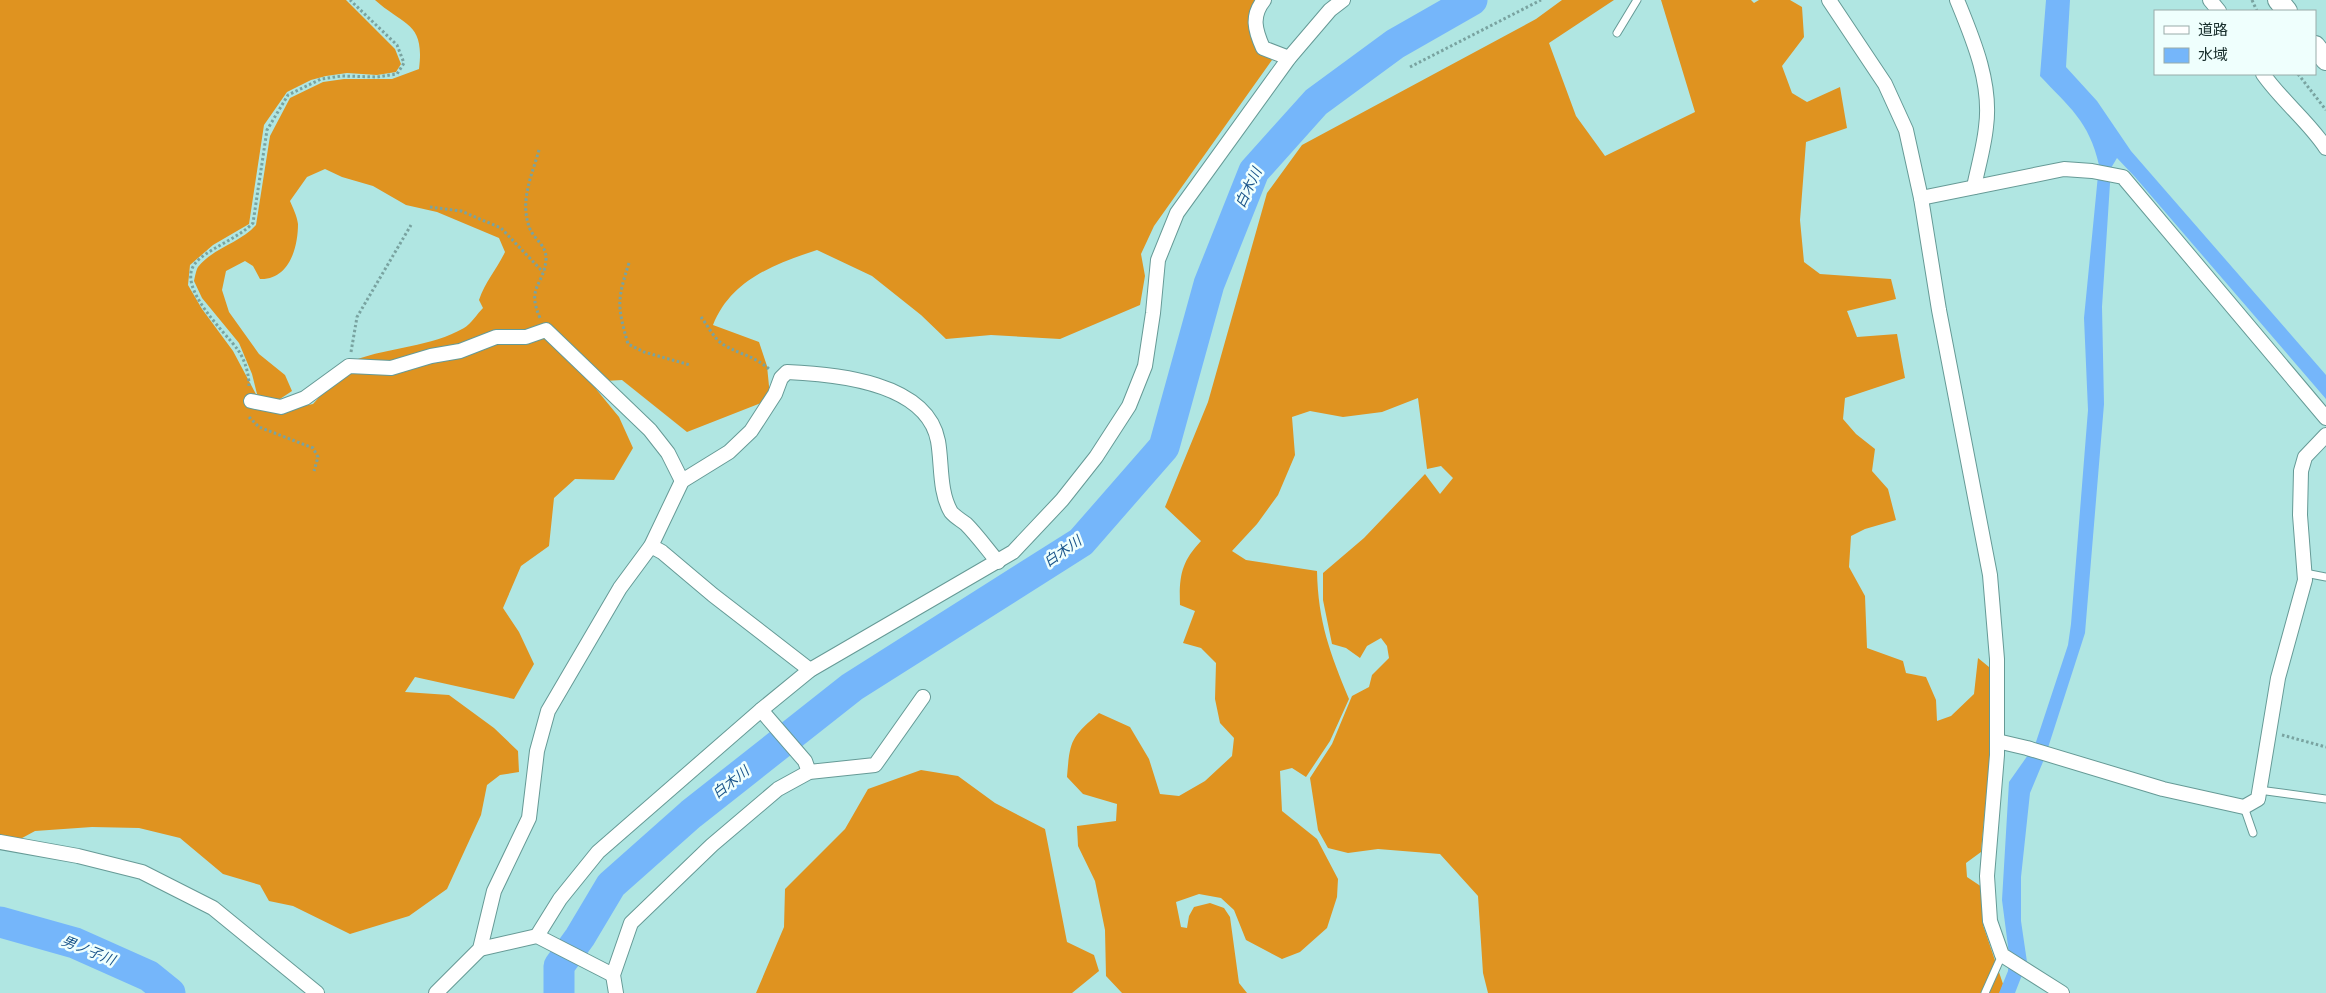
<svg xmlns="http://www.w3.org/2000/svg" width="2326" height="993" font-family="'Source Sans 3','Noto Sans JP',sans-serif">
<rect width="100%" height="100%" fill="#b0e6e2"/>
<g fill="#df9320">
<path d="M 0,0 L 346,0 L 395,49 L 401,64 L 396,72 L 377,75 L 347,73 L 326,76 L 311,80 L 287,92 L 264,125 L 249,224 L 213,245 L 190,265 L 188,285 L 202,309 L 233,351 L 258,398 L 252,374 L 239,343 L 202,298 L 194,281 C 195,277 196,270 198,267 C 213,248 240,243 256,225 L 270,136 L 290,98 L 323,82 L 344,79 L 392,79 L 419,69 C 425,22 404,26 375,0 L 1260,0 L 1259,51 L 1272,60 L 1154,226 L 1141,254 L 1145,276 L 1140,305 L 1060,339 L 991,335 L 946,339 L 921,315 L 872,276 L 817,250 C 774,264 731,280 713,325 L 759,342 L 767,366 L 770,396 L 761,403 L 687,432 L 622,380 L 605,381 L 545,325 L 389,364 L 355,360 C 390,347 431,347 464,328 C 471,324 477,314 483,308 L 479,300 C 485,282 497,269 505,252 L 499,238 L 437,212 L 406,205 L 373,186 L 342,177 L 325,169 L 307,177 L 290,201 C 293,208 297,216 298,224 C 298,248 289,280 260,279 L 253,266 L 245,261 L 226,271 L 222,290 L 229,312 L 259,354 L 285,375 L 292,391 L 280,399 L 293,408 L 313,404 L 332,383 L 353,368 L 390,371 L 495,340 L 544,333 L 595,383 L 596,389 L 619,417 L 633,448 L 614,480 L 575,479 L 554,498 L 549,546 L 521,566 L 503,608 L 519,632 L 534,664 L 514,699 L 415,677 L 405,692 L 449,695 L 494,728 L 518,751 L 519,772 L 500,775 L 487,785 L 481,815 L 447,889 L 409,916 L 350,934 L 293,906 L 269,901 L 260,885 L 223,874 L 180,838 L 139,828 L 92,827 L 35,831 L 0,850 Z"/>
<path d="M 1562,0 L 1614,0 L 1549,43 L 1576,116 L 1605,156 L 1695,112 L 1661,0 L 1751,0 L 1754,3 L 1759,0 L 1790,0 L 1802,7 L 1804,37 L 1782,66 L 1792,93 L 1807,102 L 1840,87 L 1847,128 L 1806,142 L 1800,220 L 1804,262 L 1820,274 L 1891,279 L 1896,299 L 1847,311 L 1857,337 L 1897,334 L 1905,378 L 1845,398 L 1843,419 L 1856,434 L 1875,449 L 1872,471 L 1888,489 L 1896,520 L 1865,529 L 1851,536 L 1849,567 L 1865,596 L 1867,648 L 1903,661 L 1906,673 L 1926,677 L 1936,700 L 1937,721 L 1951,716 L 1974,694 L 1978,658 L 1989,667 L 1992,737 L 1981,852 L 1966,863 L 1967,877 L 1982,887 L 1983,925 L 2003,984 L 2000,993 L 1488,993 L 1483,973 L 1478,896 L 1440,854 L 1378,849 L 1348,853 L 1328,848 L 1318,830 L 1310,778 L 1332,744 L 1352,696 L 1369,687 L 1372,675 L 1389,658 L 1387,646 L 1381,638 L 1367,646 L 1360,658 L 1346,648 L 1332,644 L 1323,600 L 1323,573 L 1364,538 L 1425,474 L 1440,494 L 1453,478 L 1441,466 L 1427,469 L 1418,398 L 1382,412 L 1343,417 L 1310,411 L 1292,417 L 1295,455 L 1278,495 L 1257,524 L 1232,551 L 1246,560 L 1317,571 C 1318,622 1330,653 1349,699 L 1330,741 L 1306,777 L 1292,768 L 1280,771 L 1282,811 L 1317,839 L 1338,879 L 1337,897 L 1327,928 L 1300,952 L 1282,959 L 1246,940 L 1234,910 L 1221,898 L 1199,894 L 1176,902 L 1181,927 L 1187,928 L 1189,916 L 1194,907 L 1210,903 L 1224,908 L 1230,917 L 1239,983 L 1247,993 L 1122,993 L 1106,976 L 1105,930 L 1095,881 L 1078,846 L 1077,826 L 1116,821 L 1117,804 L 1083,794 L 1067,777 C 1070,739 1071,738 1099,713 L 1130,727 L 1149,759 L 1160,794 L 1179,796 L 1205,781 L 1232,756 L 1234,738 L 1220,723 L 1215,699 L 1216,663 L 1201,648 L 1183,643 L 1195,611 L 1180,605 C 1179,577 1181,562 1201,541 L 1165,507 L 1208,402 L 1267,193 L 1302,145 L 1536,19 Z"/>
<polygon points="921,770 958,776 995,803 1045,829 1067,942 1094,955 1099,971 1072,993 756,993 784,927 785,889 845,829 868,789"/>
</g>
<path fill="#75b6fa" d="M 2046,0 L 2070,0 L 2066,67 L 2097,101 L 2131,151 L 2326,375 L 2326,399 L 2135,177 L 2117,158 L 2111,168 L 2102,307 L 2104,404 L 2085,633 L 2045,757 L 2030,793 L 2021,877 L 2021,921 L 2027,962 L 2015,993 L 1999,993 L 2008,971 L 2009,954 L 2002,900 L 2009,782 L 2035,745 L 2068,645 L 2071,624 L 2088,410 L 2084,318 L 2099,165 C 2089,121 2069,107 2040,76 Z"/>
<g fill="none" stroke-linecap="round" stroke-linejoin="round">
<g stroke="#75b6fa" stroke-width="31">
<polyline points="0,922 75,943 149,976 170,993"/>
<polyline points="559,993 559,966 580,937 611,885 691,814 852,687 1081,542 1164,447 1209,284 1254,171 1316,102 1395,44 1472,0"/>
</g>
<g stroke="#669a96" stroke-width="9">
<g id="service">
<polyline points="1617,33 1637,0"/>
<polyline points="2305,573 2326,577"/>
<polyline points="2259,790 2326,799"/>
<polyline points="2244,807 2253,833"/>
<polyline points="1985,993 2002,955"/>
</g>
</g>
<g stroke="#669a96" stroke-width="16">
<g id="minor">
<path d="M 1264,0 C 1251,16 1255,30 1263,48 L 1289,58"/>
<polyline points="1829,0 1885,84 1906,130 1921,198 1939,310 1990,575 1997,659 1997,755 1987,876 1990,921 2002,955 2062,993"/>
<path d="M 1957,0 C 1973,39 1992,83 1986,127 C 1984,147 1978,167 1974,187"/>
<polyline points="2210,0 2219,11"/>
<path d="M 2263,74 C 2282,101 2308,121 2326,148"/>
<polyline points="1921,198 2064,169 2092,171 2123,177 2326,418"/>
<polyline points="251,401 281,407 305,398 349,366 391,368 431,356 460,351 496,337 526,337 546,330 650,430 668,453 682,481"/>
<polyline points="651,546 662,552 713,595 810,670"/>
<polyline points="761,710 805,761 809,772"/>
<polyline points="1997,741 2027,748 2163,789 2244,807 2258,799 2278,678 2305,580 2300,515 2301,471 2305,457 2326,435"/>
<polyline points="0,842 78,856 142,872 213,908 317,993"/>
<polyline points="537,936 560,899 598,852 761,710 810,670 1013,552 1062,500 1096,457 1129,406 1145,366 1153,313 1158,260 1177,213 1289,58 1330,10 1343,0"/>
<polyline points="480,949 537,936 613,975"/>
<path d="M 436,993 L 480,949 L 494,891 L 529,818 L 537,751 L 548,711 L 620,588 L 651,546 L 682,481 L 729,452 L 751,431 L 775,394 L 781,378 L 787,372 C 835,374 927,382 938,441 C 942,463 939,492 951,512 C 955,517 961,520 966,524 C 977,535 987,549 998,562"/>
<polyline points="616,993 613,975 631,923 712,845 778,789 809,772 875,765 923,697"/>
</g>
</g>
<g stroke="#669a96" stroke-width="22">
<g id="secondary">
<polyline points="2278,0 2287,11"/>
<polyline points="2315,46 2326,60"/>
</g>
</g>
<g stroke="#79a3a0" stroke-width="3" stroke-dasharray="2.5 2.5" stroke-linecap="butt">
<polyline points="2252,0 2257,11"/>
<polyline points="1410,67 1541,0"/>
<polyline points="2298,74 2326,110"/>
<path d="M 539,150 C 532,175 519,202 530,229 C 534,239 547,246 546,259 C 544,286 526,286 540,318"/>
<polyline points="430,207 461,211 501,228 543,272"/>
<path d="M 629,263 C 617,300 617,306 628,344 L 644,352 L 690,365"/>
<path d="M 701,317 C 708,326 714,339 724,345 C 741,355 755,356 770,370"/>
<polyline points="351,352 357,317 411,225"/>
<path d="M 249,386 C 249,374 245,360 238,350 C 225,332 178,289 194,265 C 204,250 238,239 253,223 L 267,130 L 288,95 L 321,79 L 342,76 L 377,77 L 397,74 L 404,63 L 397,45 L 350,0"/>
<polyline points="249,417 259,427 313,448 318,457 314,471"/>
<polyline points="2282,735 2326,747"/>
</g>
<use href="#service" stroke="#fff" stroke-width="7"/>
<use href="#minor" stroke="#fff" stroke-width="14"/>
<use href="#secondary" stroke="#fff" stroke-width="20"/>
</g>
<g text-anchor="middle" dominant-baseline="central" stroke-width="5" stroke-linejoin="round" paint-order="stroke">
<g font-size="14" font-style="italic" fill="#19548a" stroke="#effffd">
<text transform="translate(1249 188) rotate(-64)">白木川</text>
<text transform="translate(1063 552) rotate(-35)">白木川</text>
<text transform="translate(731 783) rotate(-38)">白木川</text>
<text transform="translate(88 951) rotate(22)">男ノ子川</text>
</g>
</g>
<rect x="2154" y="10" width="162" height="65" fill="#effffd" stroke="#99acaa"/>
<rect x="2164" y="26" width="25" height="8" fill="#ffffff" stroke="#99acaa"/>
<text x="2198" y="35" font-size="15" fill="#192f2d">道路</text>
<rect x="2164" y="48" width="25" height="15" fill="#75b6fa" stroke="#99acaa"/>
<text x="2198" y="60" font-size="15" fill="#192f2d">水域</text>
</svg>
